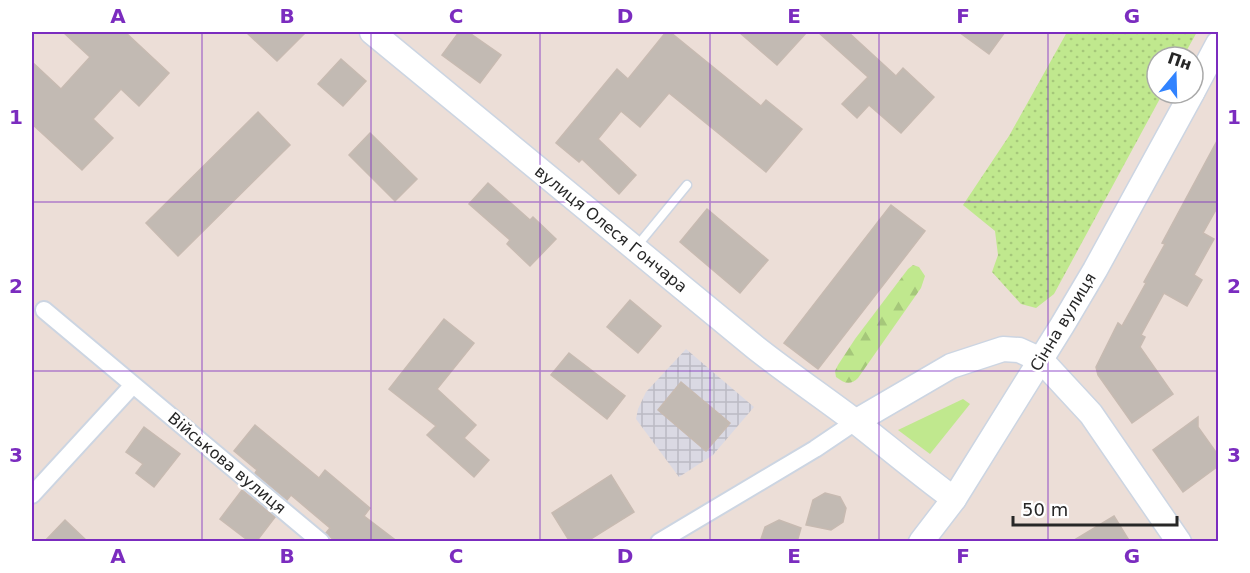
<svg xmlns="http://www.w3.org/2000/svg" width="1250" height="573" font-family="'DejaVu Sans',sans-serif">
<defs>
<pattern id="industrial-grid" width="8" height="8" patternUnits="userSpaceOnUse" patternTransform="scale(1.5)"><rect width="8" height="8" fill="#dad9e3"/><path d="M0 4h8M4 0v8" fill="none" stroke="#bbbac3"/></pattern>
<pattern id="forest-firs" width="22" height="20" patternUnits="userSpaceOnUse" patternTransform="scale(1.5)"><rect width="22" height="20" fill="#c0e88e"/><path d="M5 1l3.5 6h-7zM16 11l3.5 6h-7z" fill="#a5c77a"/></pattern>
<pattern id="park-dots" width="8" height="8" patternUnits="userSpaceOnUse" patternTransform="scale(1.5)"><rect width="8" height="8" fill="#c0e88e"/><path d="M2 2h.1M6 6h.1" fill="none" stroke="#a5c77a" stroke-width="1.8" stroke-linecap="round"/></pattern>
</defs>
<rect width="100%" height="100%" fill="#ecded7"/>
<polygon fill="url(#industrial-grid)" points="686,349 754,407 713,455 679,477 636,419 638,409 646,392"/>
<polygon fill="#c0e88e" points="963,399 970,404 930,454 898,430"/>
<path fill="url(#forest-firs)" d="M 913,265 L 919,267 L 925,276 L 921,288 L 858,378 C 850,386 844,383 836,377 L 835,371 L 838,365 L 855,339 L 908,269 Z"/>
<polygon fill="url(#park-dots)" points="1067,32 1197,32 1183,57 1157,57 1157,93 1163,93 1054,294 1036,308 1021,304 992,272 998,255 995,231 963,205 1009,136"/>
<g fill="#c2bab3" stroke="#c7bab1" stroke-width="1.5">
<polygon points="63,32 125,32 169,73 139,106 121,89 93,119 113,138 82,170 32,124 32,62 61,89 90,57"/>
<polygon points="246,32 306,32 277,61"/>
<polygon points="459,32 468,32 501,55 480,83 442,55"/>
<polygon points="666,32 670,32 761,106 766,100 802,129 766,172 669,93 640,127 621,111 598,139 636,175 619,194 582,159 579,162 556,143 617,69 628,79"/>
<polygon points="739,32 807,32 777,65"/>
<polygon points="818,32 848,32 896,76 903,68 934,97 901,133 869,105 857,118 842,104 868,77"/>
<polygon points="959,32 1005,32 989,54"/>
<polygon points="341,59 366,81 343,106 318,84"/>
<polygon points="258,112 290,145 178,256 146,223"/>
<polygon points="370,133 417,179 395,201 349,155"/>
<polygon points="1218,139 1218,206 1203,233 1214,239 1194,275 1202,280 1187,306 1164,293 1141,335 1145,337 1140,347 1173,394 1132,423 1098,375 1096,367 1118,323 1122,326 1146,283 1144,282 1165,244 1162,243"/>
<polygon points="488,183 530,220 533,217 556,239 530,266 507,244 510,240 469,204"/>
<polygon points="891,205 925,231 818,369 784,343"/>
<polygon points="707,209 768,260 740,293 680,242"/>
<polygon points="630,300 661,326 638,353 607,327"/>
<polygon points="444,319 474,343 437,389 476,425 464,438 489,460 474,477 427,435 436,426 389,389"/>
<polygon points="569,353 625,396 607,419 551,375"/>
<polygon points="681,382 730,423 706,451 658,410"/>
<polygon points="1198,417 1198,427 1218,455 1218,466 1183,492 1153,450"/>
<polygon points="255,425 319,478 325,470 370,508 364,516 398,542 336,542 326,533 330,528 291,495 287,500 255,473 257,470 234,451"/>
<polygon points="144,427 180,454 154,487 136,473 143,464 126,452"/>
<polygon points="611,475 634,512 586,542 570,542 552,513"/>
<polygon points="242,490 275,517 256,542 250,542 220,519"/>
<polygon points="825,493 840,497 846,508 843,522 831,530 806,525 813,500"/>
<polygon points="1114,516 1130,542 1071,542"/>
<polygon points="65,520 88,542 44,542"/>
<polygon points="779,520 801,528 797,542 760,542 765,527"/>
</g>
<g fill="none" stroke-linecap="round" stroke-linejoin="round">
<g stroke="#ccd5e2" stroke-width="11">
<polyline id="lane" points="637,246 687,185"/>
</g>
<g stroke="#ccd5e2" stroke-width="20">
<g id="street">
<polyline points="44,310 321,542"/>
<polyline points="32,495 133,385"/>
<polyline points="659,542 815,449 855,422"/>
</g>
</g>
<g stroke="#ccd5e2" stroke-width="27">
<g id="secondary">
<path d="M 372,32 L 756,348 C 789,374 823,397 856,422 C 889,448 920,474 954,499"/>
<polyline points="1193,91 1218,44"/>
<polyline points="855,422 951,366 1003,349 1019,350 1041,360 1091,414 1179,542"/>
<polyline points="921,542 954,499 1063,324 1095,270 1192,93"/>
</g>
</g>
<use href="#lane" stroke="#fff" stroke-width="8"/>
<use href="#street" stroke="#fff" stroke-width="16"/>
<use href="#secondary" stroke="#fff" stroke-width="24"/>
</g>
<path fill="none" stroke="#7b2cbf" stroke-width="1.5" stroke-opacity="0.55" d="M 202,32 L 202,542M 371,32 L 371,542M 540,32 L 540,542M 710,32 L 710,542M 879,32 L 879,542M 1048,32 L 1048,542M 32,202 L 1218,202M 32,371 L 1218,371"/>
<g text-anchor="middle" dominant-baseline="central" stroke-width="5" stroke-linejoin="round" paint-order="stroke">
<g font-size="16" fill="#272727" stroke="#fff">
<text transform="translate(611 229) rotate(39)">вулиця Олеся Гончара</text>
<text transform="translate(1063 322) rotate(-59)">Сінна вулиця</text>
<text transform="translate(227 463) rotate(40)">Військова вулиця</text>
</g>
</g>
<rect width="1250" height="573" fill="none" stroke="#ffffff" stroke-width="66"/>
<g transform="translate(1175 75) rotate(19)"><circle r="28" fill="#ffffff" stroke="#a9a9a9" stroke-width="1.5"/>
<path d="M0-4.5L10 22L0 15L-10 22Z" fill="#3183ff"/>
<text y="-9" font-size="16" font-weight="bold" text-anchor="middle" fill="#272727">Пн</text>
</g>
<path d="M1013 516v9h164v-9" fill="none" stroke="#272727" stroke-width="3"/>
<text x="1022" y="516" font-size="18" fill="#272727" stroke="#ffffff" stroke-width="4.5" paint-order="stroke">50 m</text>
<rect x="33" y="33" width="1184" height="507" fill="none" stroke="#7b2cbf" stroke-width="2"/>
<g font-size="20" text-anchor="middle" font-weight="bold" fill="#7b2cbf">
<text x="118" y="23">A</text>
<text x="287" y="23">B</text>
<text x="456" y="23">C</text>
<text x="625" y="23">D</text>
<text x="794" y="23">E</text>
<text x="963" y="23">F</text>
<text x="1132" y="23">G</text>
<text x="16" y="124">1</text>
<text x="1234" y="124">1</text>
<text x="16" y="293">2</text>
<text x="1234" y="293">2</text>
<text x="16" y="462">3</text>
<text x="1234" y="462">3</text>
<text x="118" y="563">A</text>
<text x="287" y="563">B</text>
<text x="456" y="563">C</text>
<text x="625" y="563">D</text>
<text x="794" y="563">E</text>
<text x="963" y="563">F</text>
<text x="1132" y="563">G</text>
</g>
</svg>
